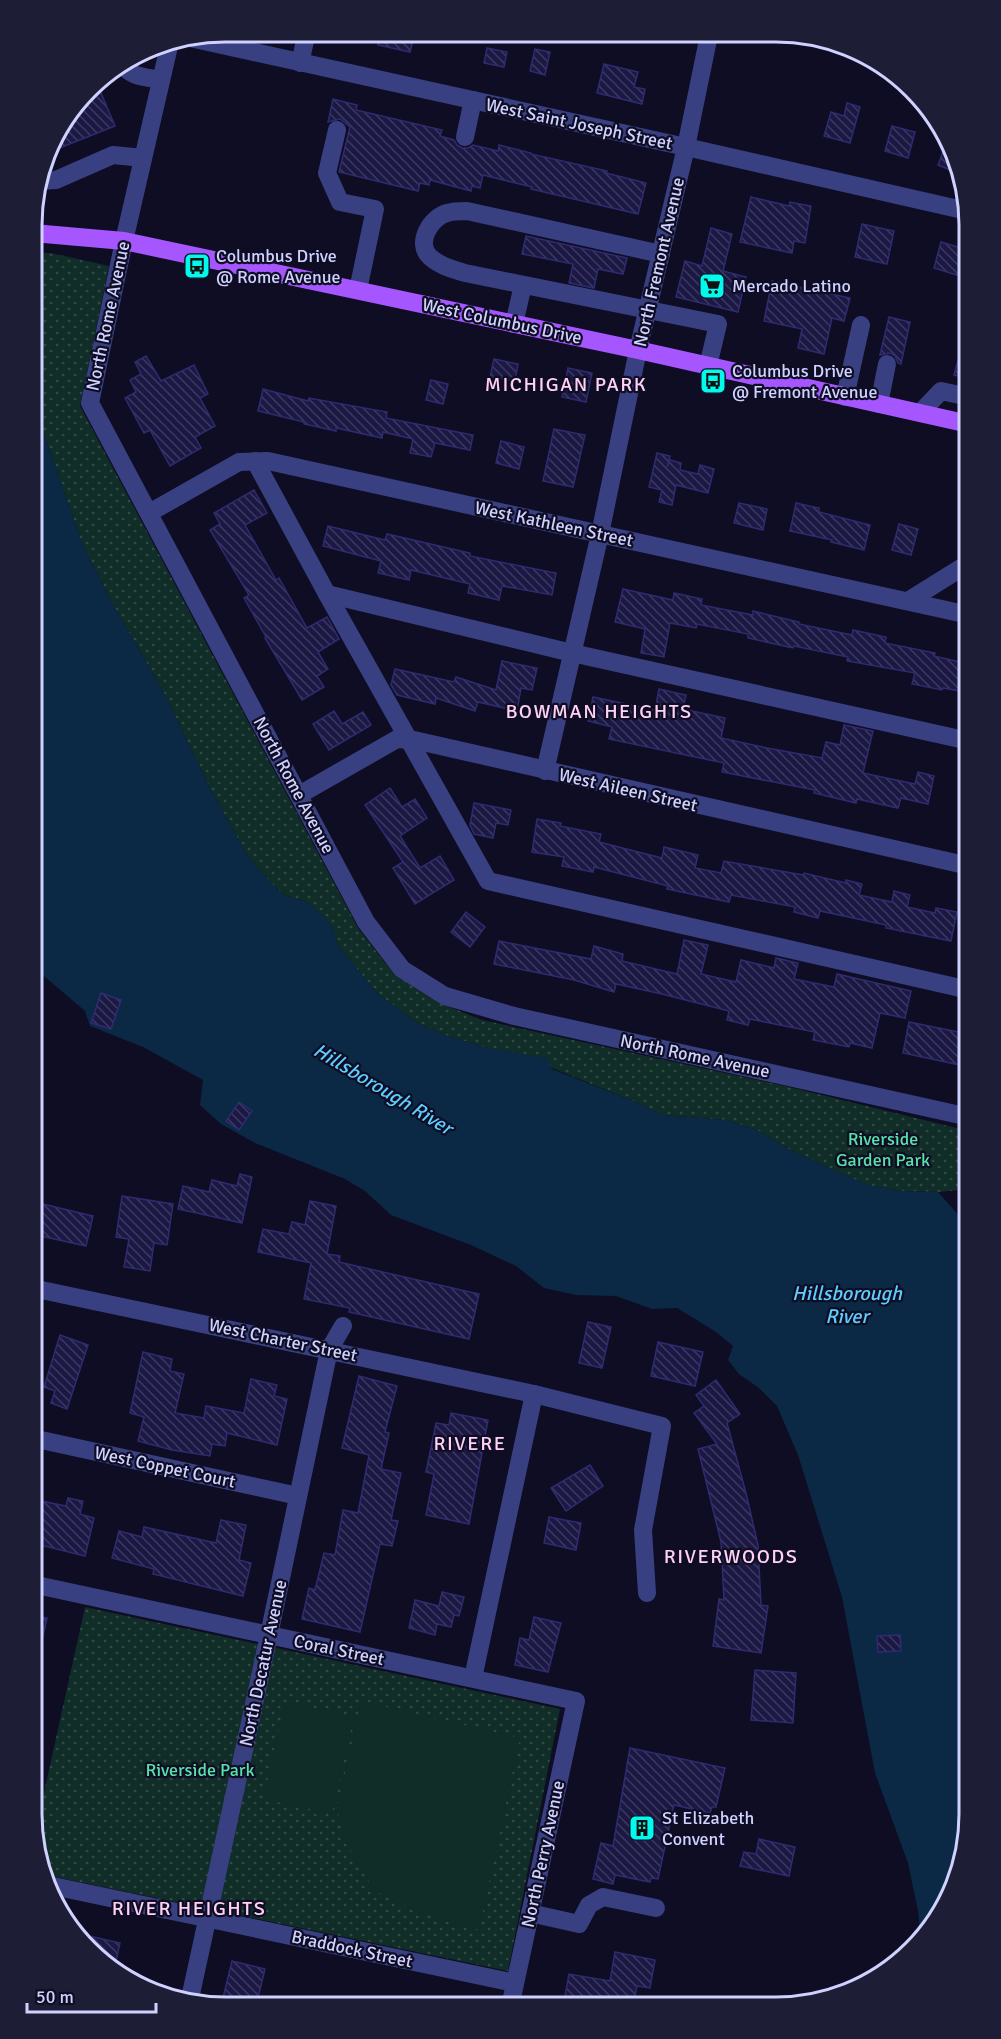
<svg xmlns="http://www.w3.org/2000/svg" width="1001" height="2039" font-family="Signika,sans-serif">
<defs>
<pattern id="park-dots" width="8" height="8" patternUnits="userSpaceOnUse" patternTransform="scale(1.5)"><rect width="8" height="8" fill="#102d27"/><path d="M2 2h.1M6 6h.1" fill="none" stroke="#324a47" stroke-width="1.8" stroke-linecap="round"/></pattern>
<pattern id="building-back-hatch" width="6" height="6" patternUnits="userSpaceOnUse" patternTransform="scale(1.5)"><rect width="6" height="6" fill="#1b1944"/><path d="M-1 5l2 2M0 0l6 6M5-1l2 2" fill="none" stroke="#3b3960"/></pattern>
</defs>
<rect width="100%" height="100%" fill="#0e0d23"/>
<g fill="url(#park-dots)">
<polygon points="33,253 51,253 109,266 80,406 358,928 385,963 415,988 447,1006 482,1020 785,1086 969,1131 969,1184 959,1190 938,1192 902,1191 867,1185 792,1151 757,1130 726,1120 663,1115 636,1102 552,1068 445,1035 417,1023 377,993 338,946 332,926 307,902 284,895 271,883 248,857 210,788 163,691 113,605 82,543 33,403"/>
<polygon points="85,1607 560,1709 508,1971 41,1874 35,1833"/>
</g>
<g fill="#102d27">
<polygon points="361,1701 520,1738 479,1930 413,1910 374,1890 345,1842 337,1809"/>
<polygon points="285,1702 354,1716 332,1814 263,1799"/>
</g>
<polygon fill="#0b2944" points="33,403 82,543 113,605 163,691 210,788 248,857 271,883 284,895 307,902 322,915 332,926 338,946 377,993 417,1023 445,1035 484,1047 547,1058 552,1069 636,1102 663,1115 726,1120 757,1130 792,1151 868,1185 902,1191 938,1192 969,1227 969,1827 955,1887 929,1932 921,1940 918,1911 908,1863 875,1773 842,1597 798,1455 777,1406 759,1388 739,1374 728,1360 733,1346 716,1332 677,1308 652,1309 616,1296 576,1295 544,1288 516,1266 471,1245 391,1215 365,1191 345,1179 255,1143 221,1124 200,1105 203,1080 143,1047 90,1026 85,1011 32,966"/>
<g fill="url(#building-back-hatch)" stroke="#2e2b70" stroke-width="1.5">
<polygon points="381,32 415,33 410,52 378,45"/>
<polygon points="487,48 507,52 504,67 484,63"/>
<polygon points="535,49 550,52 545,75 530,71"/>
<polygon points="604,64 638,72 634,87 645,89 642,104 597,93"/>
<polygon points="96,81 115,126 47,153 52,139"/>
<polygon points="333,99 357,105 356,110 442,130 440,136 454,140 457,145 462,148 468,148 473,145 498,151 499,145 531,153 531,154 607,171 606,173 646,183 638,214 531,189 532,187 483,175 480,188 472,186 471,191 430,180 429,185 420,183 418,191 339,172 350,127 340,119 328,122"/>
<polygon points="847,103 860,107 850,143 824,136 831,112 844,116"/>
<polygon points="892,126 915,132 908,158 885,151"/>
<polygon points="946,144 959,163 961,174 938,165"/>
<polygon points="751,197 789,206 790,202 811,206 805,243 794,241 792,253 740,242"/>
<polygon points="862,224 894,231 887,264 855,257"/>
<polygon points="711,228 732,234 723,271 746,277 738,312 676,297 685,261 702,266"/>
<polygon points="526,236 627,258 623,274 598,269 594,288 569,283 573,264 522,254"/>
<polygon points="941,242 968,250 960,276 934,268"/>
<polygon points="772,281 850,298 844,321 832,318 824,354 798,348 802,329 764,321"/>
<polygon points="889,317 910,322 901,364 898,363 895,356 890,353 880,355"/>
<polygon points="965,335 969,335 969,379 954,375"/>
<polygon points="146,356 161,381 194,365 208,394 200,398 215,426 195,437 201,448 170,466 150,430 144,433 125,398 136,392 130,380 141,374 135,362"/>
<polygon points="494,359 518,364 515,381 490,377"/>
<polygon points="568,368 592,373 586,402 562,397"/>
<polygon points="431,380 448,384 443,404 426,400"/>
<polygon points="263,389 308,401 309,398 387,412 386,418 473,435 470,450 435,443 431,457 410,453 413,439 383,432 382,438 336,428 336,431 304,424 304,422 258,411"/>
<polygon points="554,429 585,435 573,487 543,481"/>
<polygon points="501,441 524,447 519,469 496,463"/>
<polygon points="657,453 670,456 667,467 670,460 681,463 680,470 698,474 700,465 714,469 708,493 676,485 672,505 659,502 662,490 649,487"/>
<polygon points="254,490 267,513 245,525 276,580 279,578 307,628 327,617 339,639 318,652 328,669 317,676 324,687 302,700 265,638 266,637 244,598 249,595 210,530 220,524 214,513"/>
<polygon points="739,503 767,509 763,530 734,523"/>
<polygon points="796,503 819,508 819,512 870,525 864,550 831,542 832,540 790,531"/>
<polygon points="899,524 918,529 911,555 892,550"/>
<polygon points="328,526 385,540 387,534 470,553 470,556 556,573 552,595 502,586 499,600 468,593 470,584 411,570 409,580 378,573 381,561 323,546"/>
<polygon points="623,589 673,600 674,593 702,599 701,605 753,615 753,611 799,622 799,624 852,635 853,630 886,637 885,643 935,653 934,656 969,664 966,692 943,688 942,690 912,684 915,673 847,661 848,657 794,646 793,648 748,638 748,634 697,624 696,628 670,623 664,657 641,653 645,629 615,622"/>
<polygon points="502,661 537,668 532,690 521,688 517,711 478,702 475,711 436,698 435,704 397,695 391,685 395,669 454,682 456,677 496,690"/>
<polygon points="659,689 686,695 683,709 725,718 721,738 767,748 822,758 826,742 840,745 844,725 873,731 863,773 915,784 918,772 934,776 928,804 901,798 898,808 857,799 856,803 814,793 815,790 722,772 724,763 609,739 612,727 588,721 593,697 655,710"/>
<polygon points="334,711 342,724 363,712 371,725 329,750 313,724"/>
<polygon points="390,788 402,807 415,799 427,818 400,836 420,868 440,856 454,880 415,904 393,868 403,862 365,805"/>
<polygon points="474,803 511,810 508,825 496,823 493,838 474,834 470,825"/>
<polygon points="537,819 561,823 560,826 601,834 599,842 662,858 664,847 698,855 695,868 721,873 724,861 803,875 804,873 846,883 846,880 862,884 859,895 892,902 894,891 910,895 907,907 935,913 936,908 957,912 951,941 886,928 886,925 820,911 818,918 794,912 795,907 731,895 729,902 667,889 668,886 594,867 593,872 562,866 564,857 532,852"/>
<polygon points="466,912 485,927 470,947 451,932"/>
<polygon points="684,940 708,945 701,974 736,982 741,960 774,968 776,958 798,963 794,979 834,987 837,974 911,991 905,1018 880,1013 872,1048 850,1043 849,1047 813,1040 815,1032 750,1019 748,1025 727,1020 729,1011 662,994 616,984 614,992 574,980 494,964 499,941 591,959 594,946 623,954 622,961 677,974"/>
<polygon points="101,993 121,1000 111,1029 91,1023"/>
<polygon points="909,1022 969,1034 969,1067 903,1053"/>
<polygon points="239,1102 252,1111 239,1130 226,1121"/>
<polygon points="240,1174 252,1177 242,1223 178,1209 183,1186 209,1192 212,1180 237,1186"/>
<polygon points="122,1196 173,1204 167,1245 154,1243 150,1271 124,1267 129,1239 116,1237"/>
<polygon points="310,1201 336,1206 327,1254 340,1256 339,1262 479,1294 469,1339 349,1312 350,1308 304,1299 311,1263 258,1252 263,1229 289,1234 292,1222 305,1225"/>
<polygon points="43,1204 93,1216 86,1246 36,1235"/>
<polygon points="588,1322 611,1327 602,1368 579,1363"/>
<polygon points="60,1335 88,1345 67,1409 51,1403 55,1391 44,1387"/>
<polygon points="658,1342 703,1352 695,1386 651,1376"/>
<polygon points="143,1352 172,1359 170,1371 184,1374 175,1413 204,1418 206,1406 244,1413 251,1379 277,1385 274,1396 287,1399 277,1445 227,1433 225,1446 212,1444 210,1456 172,1450 138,1441 144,1417 130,1413"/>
<polygon points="359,1376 397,1386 385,1432 389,1433 381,1469 401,1473 391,1520 398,1521 392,1546 380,1544 360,1632 302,1619 309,1588 315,1590 324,1553 335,1555 343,1510 358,1513 369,1455 342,1448"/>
<polygon points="716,1380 740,1414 727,1423 746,1493 758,1545 761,1605 768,1606 761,1653 713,1646 719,1599 724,1600 721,1542 698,1449 717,1444 694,1413 704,1406 696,1395"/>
<polygon points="451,1413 488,1420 469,1524 426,1515 434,1474 426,1472 436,1423 449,1425"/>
<polygon points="590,1465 603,1486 566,1511 551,1488"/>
<polygon points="68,1498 83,1501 80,1514 94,1518 85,1556 32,1543 32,1499 66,1506"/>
<polygon points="549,1517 581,1523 576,1550 544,1543"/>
<polygon points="221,1520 246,1525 239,1560 251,1563 243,1596 153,1574 154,1569 112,1558 119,1531 142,1537 144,1527 216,1543"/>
<polygon points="442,1592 464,1597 459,1616 454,1615 451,1627 437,1624 435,1635 409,1628 415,1600 439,1606"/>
<polygon points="32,1615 47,1618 37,1663 32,1662"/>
<polygon points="534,1617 561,1623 548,1672 515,1665 520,1638 529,1640"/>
<polygon points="900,1635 901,1651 878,1652 877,1636"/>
<polygon points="755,1670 796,1673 793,1723 751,1720"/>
<polygon points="630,1748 725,1768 716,1807 712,1807 710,1813 674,1805 658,1879 651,1878 650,1882 615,1875 613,1884 593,1879 601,1843 613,1846"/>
<polygon points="759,1839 795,1847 789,1876 740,1866 744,1852 756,1854"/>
<polygon points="81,1934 120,1943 114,1970 98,1960"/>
<polygon points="615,1952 655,1960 650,1988 637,1986 633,2007 599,2007 564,2001 569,1974 610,1981"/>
<polygon points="232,1961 265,1969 256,2006 221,2006"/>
</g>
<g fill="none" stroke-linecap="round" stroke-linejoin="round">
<g stroke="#384082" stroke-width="18">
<polyline points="190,38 686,147 967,211"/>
<polyline points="170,42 124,241 90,403 366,922 402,969 445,996 514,1016 969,1117"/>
<polyline points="300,63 307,32"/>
<path d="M 123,64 C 130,78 147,77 161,80"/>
<polyline points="337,130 327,173 340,202 375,209 358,290"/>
<polyline points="465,137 473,100"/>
<polyline points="39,181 56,180 113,155 143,158"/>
<path d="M 661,254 L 467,211 C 461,211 453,211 447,213 C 431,217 415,243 430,257 C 440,266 452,269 465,273 L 718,324 L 708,366"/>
<polyline points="514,324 523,285"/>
<polyline points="845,397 861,325"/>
<polyline points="879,404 887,364"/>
<polyline points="920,413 941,391 969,397"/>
<polyline points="255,461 327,594 572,653 969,741"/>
<polyline points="149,513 239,462 268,461 969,615"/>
<polyline points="327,594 488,881 969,990"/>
<polyline points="908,601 969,563"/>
<polyline points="545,771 600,534 638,350 686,147 709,35"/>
<polyline points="299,795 397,739 414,740 969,866"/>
<polyline points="32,1288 534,1394 662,1426 643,1530 647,1593"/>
<polyline points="32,1438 298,1496"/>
<polyline points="32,1584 576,1701 510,2007"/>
<polyline points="473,1678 534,1394"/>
<polyline points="48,1885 515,1983"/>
<polyline points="530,1913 579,1924 589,1905 603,1897 656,1908"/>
<polyline points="189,2003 269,1635 329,1350 343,1326"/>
</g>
<polyline stroke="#a656ff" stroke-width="18" points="33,233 124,241 638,350 969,424"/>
</g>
<defs>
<g id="bus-square" transform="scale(1.35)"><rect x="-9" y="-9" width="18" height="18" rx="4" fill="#00faec" stroke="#0e0d23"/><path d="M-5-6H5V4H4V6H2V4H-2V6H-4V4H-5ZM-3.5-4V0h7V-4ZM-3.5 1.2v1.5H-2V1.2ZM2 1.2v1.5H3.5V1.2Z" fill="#111"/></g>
<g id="supermarket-square" transform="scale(1.35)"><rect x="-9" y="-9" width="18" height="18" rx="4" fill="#00faec" stroke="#0e0d23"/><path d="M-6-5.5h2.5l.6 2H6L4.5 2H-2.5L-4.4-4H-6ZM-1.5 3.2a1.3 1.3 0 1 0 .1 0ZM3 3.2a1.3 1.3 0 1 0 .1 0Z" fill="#111"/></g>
<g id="building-square" transform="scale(1.35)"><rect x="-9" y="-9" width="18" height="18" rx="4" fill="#00faec" stroke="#0e0d23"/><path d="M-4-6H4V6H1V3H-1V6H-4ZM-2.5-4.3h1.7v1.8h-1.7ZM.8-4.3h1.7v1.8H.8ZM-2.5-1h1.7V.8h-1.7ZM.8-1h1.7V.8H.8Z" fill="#111"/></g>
</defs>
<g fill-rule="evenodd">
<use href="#bus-square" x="197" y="266"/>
<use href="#supermarket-square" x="712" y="286"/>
<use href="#bus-square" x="713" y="381"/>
<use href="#building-square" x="642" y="1828"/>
</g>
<g text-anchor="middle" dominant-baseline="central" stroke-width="4.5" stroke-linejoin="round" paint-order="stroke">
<g font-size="18" fill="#cfd1ff" stroke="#0e0d23">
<text transform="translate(579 124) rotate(12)">West Saint Joseph Street</text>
<text transform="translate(659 262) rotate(-77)">North Fremont Avenue</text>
<text transform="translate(108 316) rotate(-78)">North Rome Avenue</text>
<text transform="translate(502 321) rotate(12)">West Columbus Drive</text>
<text transform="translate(554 524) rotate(12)">West Kathleen Street</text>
<text transform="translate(294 785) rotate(62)">North Rome Avenue</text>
<text transform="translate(628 790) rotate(13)">West Aileen Street</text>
<text transform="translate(695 1056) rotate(12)">North Rome Avenue</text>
<text transform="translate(283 1340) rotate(12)">West Charter Street</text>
<text transform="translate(165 1467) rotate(12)">West Coppet Court</text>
<text transform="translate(339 1650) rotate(12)">Coral Street</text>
<text transform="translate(263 1663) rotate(-78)">North Decatur Avenue</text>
<text transform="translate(543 1854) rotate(-78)">North Perry Avenue</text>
<text transform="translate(352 1949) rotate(12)">Braddock Street</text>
</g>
<g font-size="18" fill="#cfd1ff" stroke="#0e0d23" text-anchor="start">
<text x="216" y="256">Columbus Drive<tspan x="216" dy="21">@ Rome Avenue</tspan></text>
<text x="732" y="286">Mercado Latino</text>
<text x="732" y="371">Columbus Drive<tspan x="732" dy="21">@ Fremont Avenue</tspan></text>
<text x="662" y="1818">St Elizabeth<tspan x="662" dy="21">Convent</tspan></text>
</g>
<g font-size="18" fill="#59e1aa" stroke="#0e0d23">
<text x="883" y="1139">Riverside<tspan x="883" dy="21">Garden Park</tspan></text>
<text x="200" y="1770">Riverside Park</text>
</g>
<g font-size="20" letter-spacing="1.5" fill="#ffd1f5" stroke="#0e0d23">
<text x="566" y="384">MICHIGAN PARK</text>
<text x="599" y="711">BOWMAN HEIGHTS</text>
<text x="470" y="1443">RIVERE</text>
<text x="731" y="1556">RIVERWOODS</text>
<text x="189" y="1908">RIVER HEIGHTS</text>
</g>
<g font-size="20" font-style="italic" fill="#5dcdff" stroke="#0e0d23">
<text transform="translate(383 1089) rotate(31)">Hillsborough River</text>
<text x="847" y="1293">Hillsborough<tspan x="847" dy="23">River</tspan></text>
</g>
</g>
<path d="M0 0H1001V2039H0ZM225 42H776A183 183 0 0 1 959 225V1814A183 183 0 0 1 776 1997H225A183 183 0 0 1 42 1814V225A183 183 0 0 1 225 42Z" fill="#1d1d35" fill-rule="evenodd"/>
<path fill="none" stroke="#cfd1ff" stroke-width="3" d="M225 42H776A183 183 0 0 1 959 225V1814A183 183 0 0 1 776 1997H225A183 183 0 0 1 42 1814V225A183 183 0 0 1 225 42Z"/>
<path d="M27 2003v9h129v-9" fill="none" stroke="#cfd1ff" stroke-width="3"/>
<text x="36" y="2003" font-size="18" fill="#cfd1ff" stroke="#0e0d23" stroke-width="4.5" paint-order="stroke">50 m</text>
</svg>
